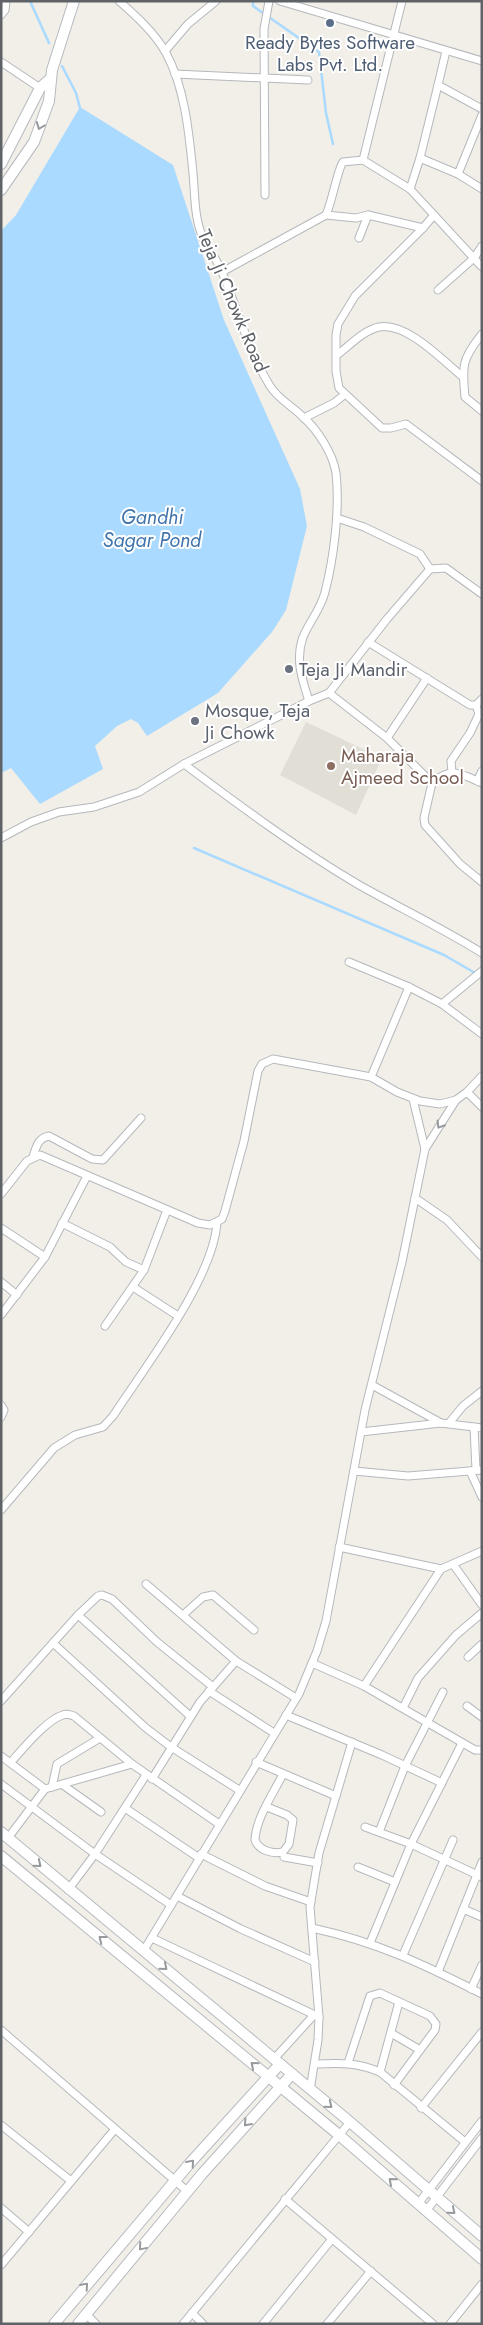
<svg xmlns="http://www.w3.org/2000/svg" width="483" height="2325" font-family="Jost,sans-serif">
<rect width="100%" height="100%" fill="#f1efe8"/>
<polygon fill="#e1ded6" points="306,722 382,758 356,815 280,775"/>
<polygon fill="#aadaff" points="80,107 173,165 224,320 300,489 307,526 286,610 272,632 218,693 147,736 138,723 131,719 117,726 95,746 103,769 40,804 11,768 1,773 1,231 16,215"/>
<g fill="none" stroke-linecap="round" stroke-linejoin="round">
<g stroke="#aadaff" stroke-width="2.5">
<polyline points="30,1 49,43"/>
<polyline points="253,1 253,6 319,52 326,113 333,144"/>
<polyline points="62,66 76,93 80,108"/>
<polyline points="194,848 444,955 482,977"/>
</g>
<g stroke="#b5b8bc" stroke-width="9">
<g id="street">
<path d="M 119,1 C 136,16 155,33 166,53 C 185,88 189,133 193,173 C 195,194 194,218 203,238 C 209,249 217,260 222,272 C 238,310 248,350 270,386 C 277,398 293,407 303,417 C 318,430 333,454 336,473 C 340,509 334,557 325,592 C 321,609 309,622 303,637 C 295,660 302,679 309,701"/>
<polyline points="280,1 482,61"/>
<polyline points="1,15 5,10 6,1"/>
<polyline points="165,51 188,24 216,1"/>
<polyline points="1,62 40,88"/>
<polyline points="175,74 308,80"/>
<polyline points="438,85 446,51"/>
<polyline points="482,109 438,85 420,158 458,174 482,189"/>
<polyline points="363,160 402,1"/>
<polyline points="458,174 482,115"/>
<polyline points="410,189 420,158"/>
<polyline points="265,195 264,29 269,1"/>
<polyline points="368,215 423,228 434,215"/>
<polyline points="423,228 355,296 338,324 336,335 336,371 339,388 382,428 391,428 406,424 482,481"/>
<path d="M 359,238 L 368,215 L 356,218 L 326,215 C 332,202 338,168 343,162 L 363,160 L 410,189 L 482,267"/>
<polyline points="222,272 326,215"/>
<polyline points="438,290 474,258 482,246"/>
<path d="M 482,334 C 462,359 462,365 465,397 L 482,411"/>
<path d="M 337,355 C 349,346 364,330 379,327 C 407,322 443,361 463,377"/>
<polyline points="304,418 334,403 344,395"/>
<polyline points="337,518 364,527 420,554 430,569"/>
<polyline points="368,642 470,705 476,705 482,699"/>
<polyline points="329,693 387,738 432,783 424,818 425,825 460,864 482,882"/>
<polyline points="387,738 427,678"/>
<path d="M 184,764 C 240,806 298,849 359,885 C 400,908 442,928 482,953"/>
<polyline points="452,773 451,761 470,733 479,714 476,705"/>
<polyline points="477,781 482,771"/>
<path d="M 432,783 C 451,766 461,774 482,783"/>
<polyline points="1,838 31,822 59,812 94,807 139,792 184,764 309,701 329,693 387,619 430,569 446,568 482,594"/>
<polyline points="349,962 409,987"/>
<polyline points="442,1004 482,1034"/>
<polyline points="371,1077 409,987 442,1004 482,971"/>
<polyline points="467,1092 482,1107"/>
<polyline points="413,1099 425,1149"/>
<path d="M 33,1157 C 36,1147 38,1138 49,1136 L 92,1159 L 103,1160 L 141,1118"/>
<polyline points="1,1194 27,1161 40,1155 198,1223 210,1225 222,1219 225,1211 244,1141 258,1071 262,1064 273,1059 371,1077 397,1092 420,1101 440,1104 456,1100 467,1092 482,1076"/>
<polyline points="415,1198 447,1220 482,1257"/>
<polyline points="62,1223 110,1247 126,1262 144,1270"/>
<polyline points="1,1228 45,1257"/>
<polyline points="1,1282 17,1295"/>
<polyline points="133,1287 178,1316"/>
<polyline points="1,1315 45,1257 87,1176"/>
<polyline points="105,1326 144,1270 167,1210"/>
<polyline points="372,1385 441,1423"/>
<polyline points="1,1405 4,1410 1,1417"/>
<polyline points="449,1423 463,1406 482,1391"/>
<polyline points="474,1427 476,1470"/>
<polyline points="361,1432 441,1423 482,1428"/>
<polyline points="354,1471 408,1476 482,1470"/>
<polyline points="470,1471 482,1497"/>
<path d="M 1,1510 L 54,1448 L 75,1435 L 103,1427 L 113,1416 C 145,1367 213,1279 217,1223"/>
<polyline points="339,1547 441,1569"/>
<polyline points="453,1564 482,1605"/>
<polyline points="146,1584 236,1661 296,1698"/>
<polyline points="78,1615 190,1716"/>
<polyline points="183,1615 203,1597 213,1595 254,1630"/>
<polyline points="53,1643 146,1728 171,1747 239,1790"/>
<polyline points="468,1657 482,1644"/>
<polyline points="312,1663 364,1686 475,1750 482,1750"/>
<polyline points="364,1686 441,1569 482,1551"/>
<polyline points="209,1691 274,1733"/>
<polyline points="1,1701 78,1615 98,1596 102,1595 112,1599 157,1642 213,1687"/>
<polyline points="467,1706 482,1717"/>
<polyline points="403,1708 418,1678 456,1635 482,1613"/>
<polyline points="286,1715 382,1755 442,1783"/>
<polyline points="1,1756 45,1789"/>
<path d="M 11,1762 C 22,1750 47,1719 63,1715 C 67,1713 70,1715 74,1716 L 132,1764 L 219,1824"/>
<polyline points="256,1762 336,1796"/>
<polyline points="152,1779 200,1702 236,1661"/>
<polyline points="1,1784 95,1854 171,1905"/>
<polyline points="63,1785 101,1812"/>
<polyline points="52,1787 57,1764 100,1738"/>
<path d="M 267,1807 L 287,1815 L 293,1820 L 289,1844 L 283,1852 C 273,1854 259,1851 255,1840 C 256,1818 273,1794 283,1774"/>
<polyline points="125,1808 199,1858"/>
<polyline points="365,1827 411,1844 482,1877"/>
<polyline points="379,1832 405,1766 443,1692"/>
<polyline points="8,1838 45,1789 132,1764"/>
<polyline points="201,1854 265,1886 311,1902"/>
<polyline points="284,1857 318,1863"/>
<polyline points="358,1867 395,1882"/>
<polyline points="68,1890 95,1854 146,1775"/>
<polyline points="177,1896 241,1929 315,1962"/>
<polyline points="463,1909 482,1917"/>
<path d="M 312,1928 C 377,1942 423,1964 482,1994"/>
<polyline points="152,1938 319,2017"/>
<polyline points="370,1943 411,1844 462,1743"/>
<polyline points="144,1950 299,1694 317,1651 326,1621 365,1410 402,1262 425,1149 456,1100"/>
<polyline points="403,1955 453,1840"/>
<polyline points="438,1972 482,1862"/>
<polyline points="471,1989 482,1965"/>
<polyline points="1,2030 187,2191"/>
<polyline points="391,2033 420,2050"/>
<polyline points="274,2059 314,2015"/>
<polyline points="348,2063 370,1996 380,1993 430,2016 436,2024 435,2030 394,2085"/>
<path d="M 315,2064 C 339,2063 357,2062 380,2072 L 465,2142"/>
<polyline points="380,2072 399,2002"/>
<polyline points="310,2090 318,2040 319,2017 310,1907 319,1853 352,1742"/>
<polyline points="421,2108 482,2032"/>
<polyline points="1,2125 71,2181"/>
<polyline points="285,2199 433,2324"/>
<polyline points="418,2204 482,2121"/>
<polyline points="1,2208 29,2232"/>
<polyline points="426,2211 482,2138"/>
<polyline points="1,2265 115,2129"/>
<polyline points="192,2313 203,2324"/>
<polyline points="86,2314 96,2324"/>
<polyline points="183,2324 350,2122"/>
<polyline points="263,2324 332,2239"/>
<polyline points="327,2324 371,2271"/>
<polyline points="450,2324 482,2284"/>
</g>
</g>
<g stroke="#b6babf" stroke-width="12">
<g id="secondary">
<polyline points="1,164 40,88 50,79"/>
<polyline points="1,190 34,142 49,101 52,70 74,1"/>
<polyline points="1,1832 350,2122 482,2236"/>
<polyline points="1,1856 339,2135 482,2259"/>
<polyline points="54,2324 190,2163 280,2064"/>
<polyline points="78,2324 202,2174 292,2074"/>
</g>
</g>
<use href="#street" stroke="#fff" stroke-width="7"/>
<use href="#secondary" stroke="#fff" stroke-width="10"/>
</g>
<defs><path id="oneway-chevron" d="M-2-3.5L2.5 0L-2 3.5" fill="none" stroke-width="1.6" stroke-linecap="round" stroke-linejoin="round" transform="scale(1.25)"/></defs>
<g stroke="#979a9d">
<use href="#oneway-chevron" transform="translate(40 126) rotate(111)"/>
<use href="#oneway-chevron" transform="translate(440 1125) rotate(122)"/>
<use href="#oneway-chevron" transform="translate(38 1864) rotate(40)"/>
<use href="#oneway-chevron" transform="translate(102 1939) rotate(-142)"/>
<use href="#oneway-chevron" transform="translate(164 1967) rotate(40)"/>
<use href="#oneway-chevron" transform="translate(254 2065) rotate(-140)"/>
<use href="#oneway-chevron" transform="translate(329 2105) rotate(39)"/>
<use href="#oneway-chevron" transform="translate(247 2123) rotate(132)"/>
<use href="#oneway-chevron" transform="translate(191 2163) rotate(-49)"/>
<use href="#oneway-chevron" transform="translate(392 2181) rotate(-139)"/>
<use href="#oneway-chevron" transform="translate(452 2211) rotate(40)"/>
<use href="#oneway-chevron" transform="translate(142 2247) rotate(130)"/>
<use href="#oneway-chevron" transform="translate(85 2286) rotate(-49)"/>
</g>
<circle fill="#5c6f8a" stroke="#fff" stroke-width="2" cx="330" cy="23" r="5"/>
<g fill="#6b7280" stroke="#fff" stroke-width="2">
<circle cx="289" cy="669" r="5"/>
<circle cx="195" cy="721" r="5"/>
</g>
<circle fill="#8d6e63" stroke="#fff" stroke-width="2" cx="331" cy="766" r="5"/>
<g text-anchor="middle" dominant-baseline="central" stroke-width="4" stroke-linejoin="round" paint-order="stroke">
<g font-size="19" fill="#4e5e75" stroke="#fff">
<text x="330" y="42">Ready Bytes Software<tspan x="330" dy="22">Labs Pvt. Ltd.</tspan></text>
</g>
<g font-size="19" fill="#5f6368" stroke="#fff">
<text transform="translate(233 301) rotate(67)">Teja Ji Chowk Road</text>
</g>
<g font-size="19" fill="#5b616d" stroke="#fff" text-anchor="start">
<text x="299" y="669">Teja Ji Mandir</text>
<text x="205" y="710">Mosque, Teja<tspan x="205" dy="22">Ji Chowk</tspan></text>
</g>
<g font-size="19" fill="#785e54" stroke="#fff" text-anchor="start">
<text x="341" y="755">Maharaja<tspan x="341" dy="22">Ajmeed School</tspan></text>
</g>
<g font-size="20" font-style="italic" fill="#4174aa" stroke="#fff">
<text x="152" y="517">Gandhi<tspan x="152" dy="23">Sagar Pond</tspan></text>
</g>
</g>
<rect width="483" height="2325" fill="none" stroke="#5f6368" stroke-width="5"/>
</svg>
